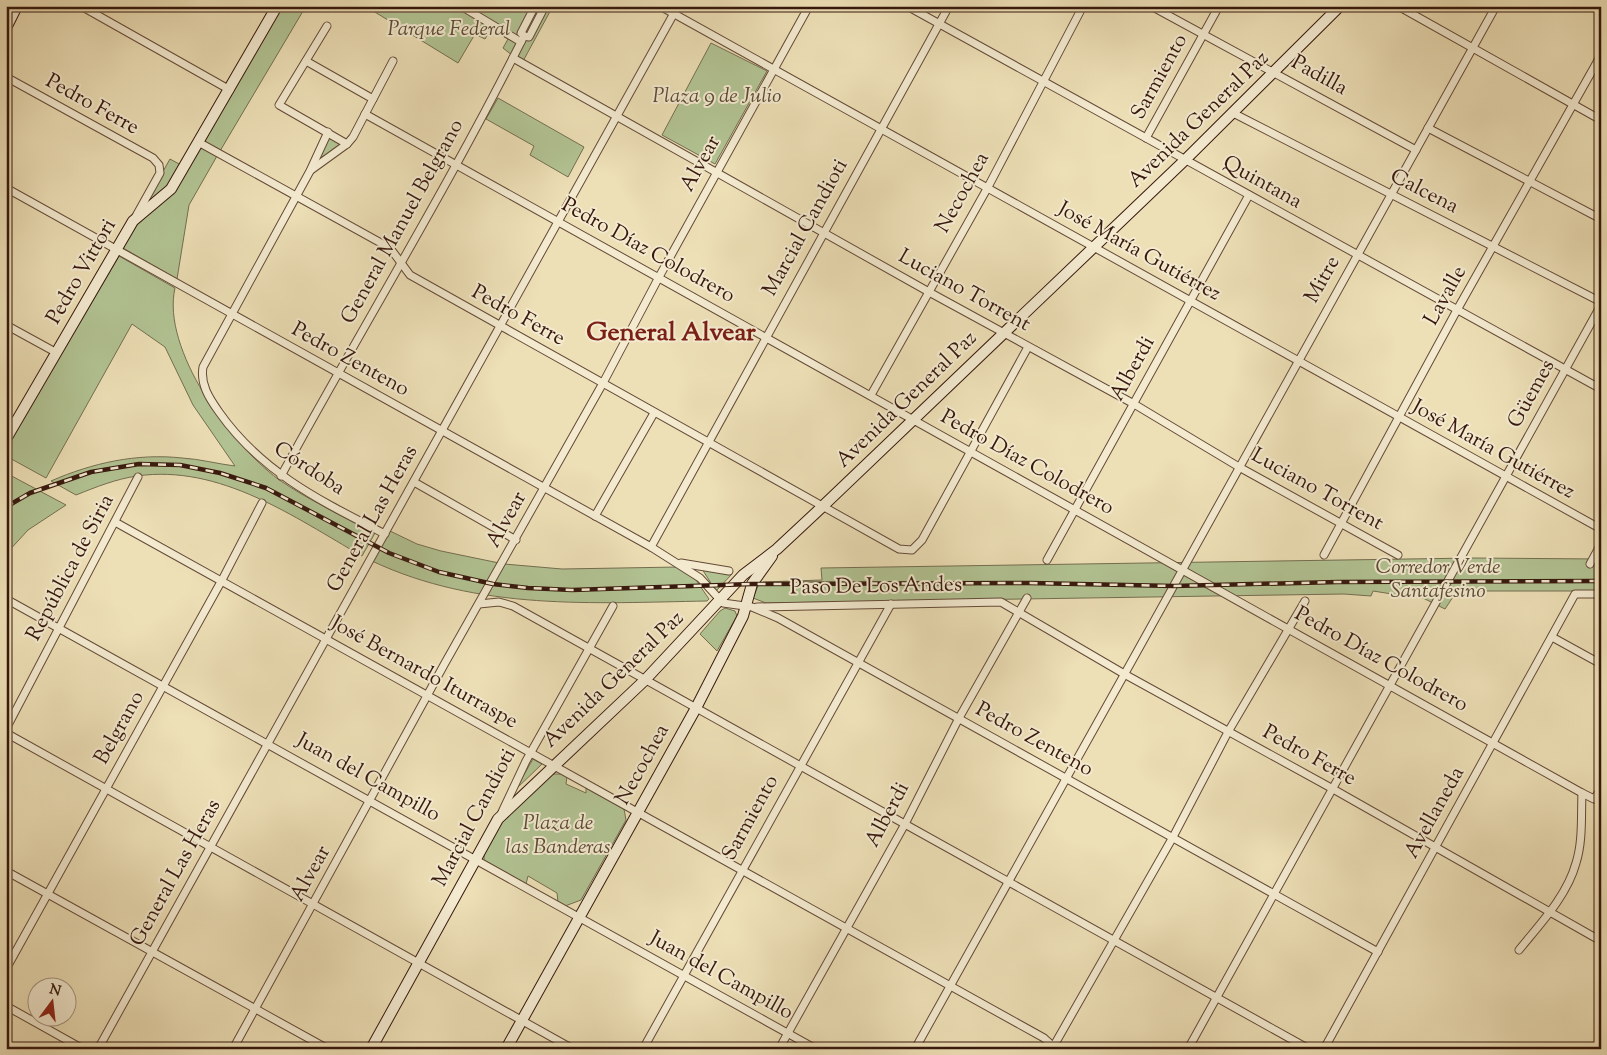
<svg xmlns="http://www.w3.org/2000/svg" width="1607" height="1055" font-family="'Sorts Mill Goudy',serif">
<rect width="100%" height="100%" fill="#eddfb6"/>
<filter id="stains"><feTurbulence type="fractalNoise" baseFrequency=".004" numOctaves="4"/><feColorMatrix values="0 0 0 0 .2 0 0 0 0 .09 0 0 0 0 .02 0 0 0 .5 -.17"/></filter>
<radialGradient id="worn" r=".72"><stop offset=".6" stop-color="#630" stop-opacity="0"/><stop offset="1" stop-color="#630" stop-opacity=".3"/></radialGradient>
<g fill="#b2c393" stroke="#746e50">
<polygon points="280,6 306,6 220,151 203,141"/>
<polygon points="365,6 553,6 522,63 503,48 508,39 491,29 485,39 475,34 458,63"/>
<polygon points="711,43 767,71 715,164 662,135"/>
<polygon points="498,98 584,147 568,177 530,155 534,146 486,119"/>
<polygon points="328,133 346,144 313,166"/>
<polygon points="200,146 217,156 189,205 177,279 123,248 137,225 172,193"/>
<polygon points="170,159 181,165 169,187 140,212"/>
<path d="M 119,256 L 175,288 C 161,349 231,444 278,479 C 308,500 343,516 375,533 L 362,556 C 294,517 220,464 137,476 C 116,479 96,487 76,495 L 51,481 C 92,463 137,453 182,458 C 200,459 218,464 235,466 L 193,405 L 165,347 L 132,324 L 46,478 L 6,456 L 6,448 Z"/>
<polygon points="6,473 66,505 28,530 6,554"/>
<path d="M 390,531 L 417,544 L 441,551 L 504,564 L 562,569 L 678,567 L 696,580 L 709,599 L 707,601 C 593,603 478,611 372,561 Z"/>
<polygon points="1473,558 1601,559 1601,591 1457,591 1445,609 1413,593 1411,597 1373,591 1371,596 1344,594 766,603 753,598 758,586 763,582 822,580 821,568"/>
<polygon points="702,569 732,574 716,591"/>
<polygon points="725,608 735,611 737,616 717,651 700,634 720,611"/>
<polygon points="533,759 542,764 515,790"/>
<path d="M 548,774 L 563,774 L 567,776 L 566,784 L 586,793 L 586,788 L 624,809 L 626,820 L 581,900 L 565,906 L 558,902 L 557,893 L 528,876 L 526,884 L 484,860 C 482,827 527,795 548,774 Z"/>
</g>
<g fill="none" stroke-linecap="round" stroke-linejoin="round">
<g stroke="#644a37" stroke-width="9">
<g id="street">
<polyline points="81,6 230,90"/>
<polyline points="461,6 521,42"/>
<polyline points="660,6 1601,529"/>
<polyline points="907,6 1601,389"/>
<polyline points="1151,6 1416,150"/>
<polyline points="1398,6 1601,120"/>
<polyline points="327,26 279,105 347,144"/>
<polyline points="524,36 529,37 545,6"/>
<polyline points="524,36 521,33 535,6"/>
<polyline points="513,58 929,292 1134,404 1239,467 1398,555"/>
<polyline points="306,61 373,99"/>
<polyline points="6,77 153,158 159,165 160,173 136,216"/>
<polyline points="1233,113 1601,302"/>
<polyline points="365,114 1582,793 1594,799 1601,789"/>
<polyline points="1428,128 1601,219"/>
<path d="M 328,132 L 310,171 L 203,367 C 200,384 209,398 219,412 C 262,473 321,501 385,534"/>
<polyline points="1146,138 1219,6"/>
<polyline points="200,143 390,248 410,275 899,549 912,550 922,540 1028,347"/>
<polyline points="311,170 347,144 353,137 393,61"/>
<polyline points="6,188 651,547 700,578 723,603 752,607 778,618 1378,952"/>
<polyline points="6,325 57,353"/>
<polyline points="871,395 988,187 1083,6"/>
<path d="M 281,476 C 361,329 449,186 524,36"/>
<polyline points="414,482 516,540"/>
<polyline points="595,516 654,413"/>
<path d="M 115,522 C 426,692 733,868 1044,1038 L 1056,1049"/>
<polyline points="651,547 949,6"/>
<polyline points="1324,555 1457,310 1601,55"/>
<polyline points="1047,560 1249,195"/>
<polyline points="681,563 729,571"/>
<polyline points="1590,564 1601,544"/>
<polyline points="6,599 816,1049"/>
<path d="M 479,604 L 499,602 L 513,606 C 778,754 1044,901 1309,1049"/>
<polyline points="757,607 1001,602 1126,675 1333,789 1601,941"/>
<polyline points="1552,637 1601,664"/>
<polyline points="6,729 138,477"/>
<polyline points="6,733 573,1049"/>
<polyline points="502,812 526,761 613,606"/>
<polyline points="6,871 328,1049"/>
<path d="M 1519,950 C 1540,924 1567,896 1576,863 C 1583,841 1581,816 1582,793"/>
<polyline points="6,969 222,580 262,503"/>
<polyline points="6,1006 83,1049"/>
<polyline points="98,1049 678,6"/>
<polyline points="233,1049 445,663 603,383 659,277 809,6"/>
<polyline points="643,1049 891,604"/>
<polyline points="779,1049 905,824 959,718 1027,598"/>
<path d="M 915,1049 C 1110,702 1302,354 1496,6"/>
<polyline points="1052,1049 1173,837 1228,732 1305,601"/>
<polyline points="1188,1049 1601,305"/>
<polyline points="1324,1049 1575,594 1601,594"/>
</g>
</g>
<g stroke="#37180d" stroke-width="12">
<g id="secondary">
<polyline points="6,28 17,6"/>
<polyline points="6,439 133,221 171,189 277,6"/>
<polyline points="371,1049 498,819 645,680 743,575 777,549 823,506 1185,160 1340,6"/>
<polyline points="506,1049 696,708 743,616 752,584 772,556"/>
</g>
</g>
<use href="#street" stroke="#f3ead0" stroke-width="7"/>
<use href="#secondary" stroke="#f3ead0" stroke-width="10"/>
<g stroke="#37180d" stroke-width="4.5">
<polyline id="rail" points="6,507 30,493 91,472 139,464 180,465 220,473 266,488 389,553 439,572 493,584 528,588 572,590 752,584 1030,583 1174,586 1338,582 1601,581"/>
</g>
<use href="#rail" stroke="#f3ead0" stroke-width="2.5" stroke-dasharray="8" stroke-linecap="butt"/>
</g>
<g text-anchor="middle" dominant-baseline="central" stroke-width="4" stroke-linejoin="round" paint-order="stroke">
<g font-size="21" font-style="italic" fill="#5c4b35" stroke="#f3ead0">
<text x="449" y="30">Parque Federal</text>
<text x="717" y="97">Plaza 9 de Julio</text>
<text x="1438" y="568">Corredor Verde<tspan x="1438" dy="24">Santafesino</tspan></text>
<text x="558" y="824">Plaza de<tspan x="558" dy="24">las Banderas</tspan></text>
</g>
<g font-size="21" fill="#37180d" stroke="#f3ead0">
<text transform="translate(1319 76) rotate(29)">Padilla</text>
<text transform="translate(1160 77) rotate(-61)">Sarmiento</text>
<text transform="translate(92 105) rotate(29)">Pedro Ferre</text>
<text transform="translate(1199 120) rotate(-44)">Avenida General Paz</text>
<text transform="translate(701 164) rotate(-61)">Alvear</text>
<text transform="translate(1262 183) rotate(29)">Quintana</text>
<text transform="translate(1424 192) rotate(27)">Calcena</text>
<text transform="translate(963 193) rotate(-61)">Necochea</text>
<text transform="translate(403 222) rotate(-61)">General Manuel Belgrano</text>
<text transform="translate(806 228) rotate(-61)">Marcial Candioti</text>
<text transform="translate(648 251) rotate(29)">Pedro Díaz Colodrero</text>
<text transform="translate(1139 252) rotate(29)">José María Gutiérrez</text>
<text transform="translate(82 272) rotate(-60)">Pedro Vittori</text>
<text transform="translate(1323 280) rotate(-61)">Mitre</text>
<text transform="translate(964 291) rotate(29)">Luciano Torrent</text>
<text transform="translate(1446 296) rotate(-61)">Lavalle</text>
<text transform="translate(518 316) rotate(29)">Pedro Ferre</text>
<text transform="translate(350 360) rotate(29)">Pedro Zenteno</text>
<text transform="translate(1133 369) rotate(-61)">Alberdi</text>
<text transform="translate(1532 394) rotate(-61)">Güemes</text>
<text transform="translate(907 400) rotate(-44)">Avenida General Paz</text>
<text transform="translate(1493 450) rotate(29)">José María Gutiérrez</text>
<text transform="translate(1027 463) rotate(29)">Pedro Díaz Colodrero</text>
<text transform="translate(309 469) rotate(33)">Córdoba</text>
<text transform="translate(1317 490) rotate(29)">Luciano Torrent</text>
<text transform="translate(373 519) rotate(-61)">General Las Heras</text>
<text transform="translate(507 520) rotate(-61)">Alvear</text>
<text transform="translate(71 568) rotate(-62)">República de Siria</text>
<text transform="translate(876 587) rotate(-1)">Paso De Los Andes</text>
<text transform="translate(1381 660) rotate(29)">Pedro Díaz Colodrero</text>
<text transform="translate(424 673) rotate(29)">José Bernardo Iturraspe</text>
<text transform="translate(614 680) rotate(-44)">Avenida General Paz</text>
<text transform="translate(120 728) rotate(-61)">Belgrano</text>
<text transform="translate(1034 740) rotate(29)">Pedro Zenteno</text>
<text transform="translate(1309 756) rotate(29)">Pedro Ferre</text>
<text transform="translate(643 765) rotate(-61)">Necochea</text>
<text transform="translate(368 778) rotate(29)">Juan del Campillo</text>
<text transform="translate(1435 813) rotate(-61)">Avellaneda</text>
<text transform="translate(888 815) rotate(-62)">Alberdi</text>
<text transform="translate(475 818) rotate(-62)">Marcial Candioti</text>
<text transform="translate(751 818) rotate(-61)">Sarmiento</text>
<text transform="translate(176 873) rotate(-61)">General Las Heras</text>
<text transform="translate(311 874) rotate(-61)">Alvear</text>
<text transform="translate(721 976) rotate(29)">Juan del Campillo</text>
</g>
<g font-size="26" font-weight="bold" fill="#7a1f14" stroke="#f3ead0">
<text x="671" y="333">General Alvear</text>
</g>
</g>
<rect width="1607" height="1055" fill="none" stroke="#eddfb6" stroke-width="25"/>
<rect x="8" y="8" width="1592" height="1040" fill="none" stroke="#37180d" stroke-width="2.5"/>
<rect x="12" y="12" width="1582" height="1030" fill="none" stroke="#37180d"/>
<g transform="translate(52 1002) rotate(15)"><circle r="24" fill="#f3ead0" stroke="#a89682"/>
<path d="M0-4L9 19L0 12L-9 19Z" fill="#8f2418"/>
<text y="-8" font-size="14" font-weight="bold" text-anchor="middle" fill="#37180d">N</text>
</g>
<rect width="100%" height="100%" filter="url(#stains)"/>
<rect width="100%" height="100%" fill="url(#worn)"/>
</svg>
